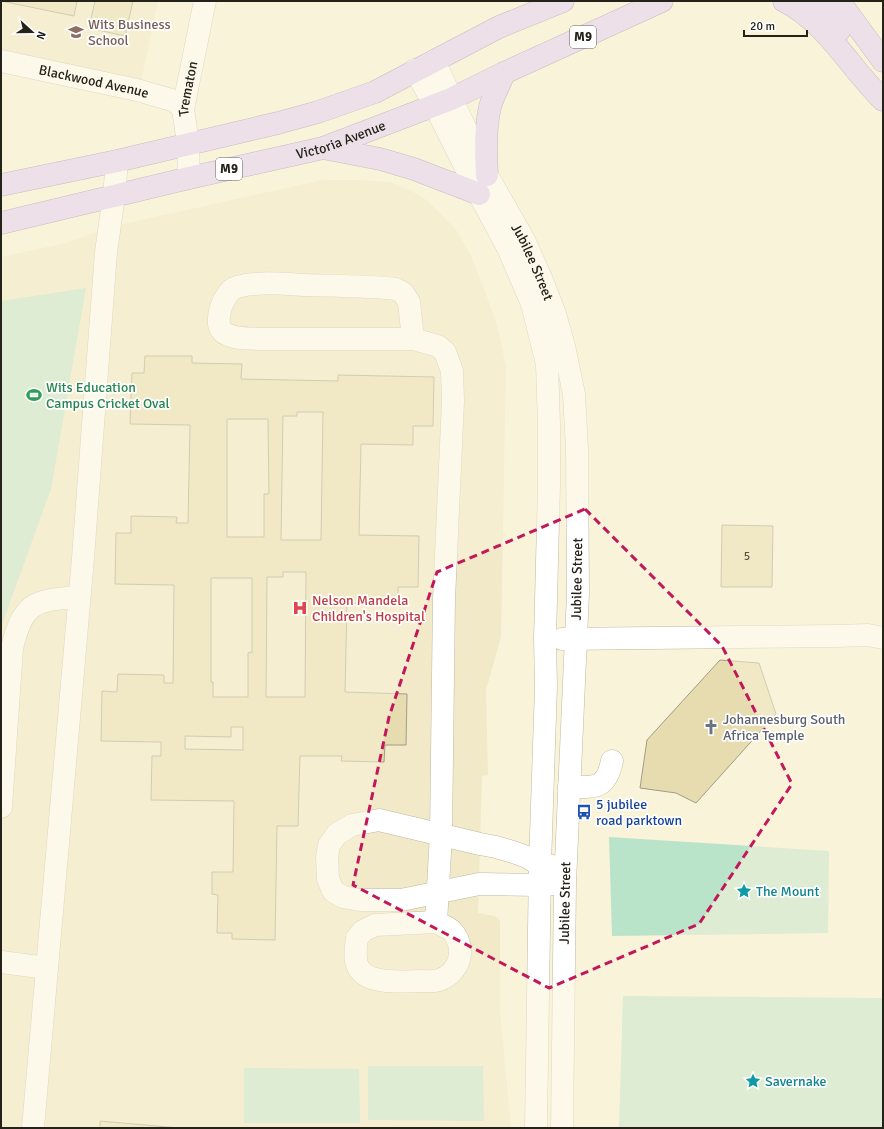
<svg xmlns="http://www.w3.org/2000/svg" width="884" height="1129" font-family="Signika,sans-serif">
<rect width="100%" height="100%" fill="#f9f3d9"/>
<g fill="#f1e9c8">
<polygon points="1,1 158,1 139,91 1,63"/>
<polygon points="323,180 357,180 390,182 410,190 425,199 440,213 457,231 472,258 496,321 506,366 501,637 486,690 488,775 482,776 478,913 495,916 500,921 500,1011 511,1128 1,1128 1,257 66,243 118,225"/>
</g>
<g fill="#bae4ca">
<polygon points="86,288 51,489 1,627 1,301"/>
<polygon points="609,837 829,851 828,933 612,936"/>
<polygon points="623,996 883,998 883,1128 619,1128"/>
<polygon points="368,1066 483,1066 484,1121 368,1120"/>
<polygon points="244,1068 359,1069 360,1123 244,1123"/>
</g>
<g fill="#e7dcaf" stroke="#a29c84" fill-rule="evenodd">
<polygon points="1,1 77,1 74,16"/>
<polygon points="95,1 133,1 125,36 89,28"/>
<path d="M 145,356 L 192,356 L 192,363 L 242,364 L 241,379 L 338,381 L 338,375 L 434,377 L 433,426 L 413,426 L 413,445 L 361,444 L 359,535 L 419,536 L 418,587 L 398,587 L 398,604 L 347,603 L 345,692 L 407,694 L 406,745 L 385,745 L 384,762 L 341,761 L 342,756 L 300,756 L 298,826 L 277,826 L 275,940 L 232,939 L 232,933 L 217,933 L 218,895 L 212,894 L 212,872 L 233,872 L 234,801 L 151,800 L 152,756 L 161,756 L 161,742 L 101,741 L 102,691 L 117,692 L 118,674 L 164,675 L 164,683 L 173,683 L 174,585 L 115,584 L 116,533 L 131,533 L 131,516 L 177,517 L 176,523 L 188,523 L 190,425 L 130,424 L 132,373 L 144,373 ZM 297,412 L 323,412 L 321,540 L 281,540 L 283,416 L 297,416 ZM 227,419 L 268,419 L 269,494 L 264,494 L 264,537 L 227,537 ZM 283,572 L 306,572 L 305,697 L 266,697 L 267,577 L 283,577 ZM 211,578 L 252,578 L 252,652 L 248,653 L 248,697 L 213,697 L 213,682 L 211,682 ZM 231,727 L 243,727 L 243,750 L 185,749 L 185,736 L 231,737 Z"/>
<polygon points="722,525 773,526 772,587 721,587"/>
<polygon points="720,660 759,663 776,714 696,803 676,793 640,788 647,740"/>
<polygon points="100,1121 179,1128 100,1128"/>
</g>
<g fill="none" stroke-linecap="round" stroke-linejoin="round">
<g stroke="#bfb9a1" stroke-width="23">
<g id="minor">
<path id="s1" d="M 1,61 L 137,90 L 175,101 L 183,109"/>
<path id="s2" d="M 434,61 L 487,175 L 524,240 L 541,278 L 555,314 L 564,346 L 574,394 L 577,449 L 578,593 L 565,883 L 562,1128"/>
<polyline points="415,70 435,106 479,194 508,248 532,304 547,364 549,424 549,485 545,639 546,686 540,865 536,1128"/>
<path id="s3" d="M 189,178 L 188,143 L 183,109 L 205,1"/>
<path d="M 413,339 L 409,302 L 403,293 L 396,289 C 366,286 335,286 304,285 C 282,284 258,281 237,287 C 224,290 213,322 222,331 C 231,340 250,338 261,339 L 413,339 L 438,346 L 445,352 L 452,371 L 453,401 L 444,599 L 441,835 L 436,922"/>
<polyline points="562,639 835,636 868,635 883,638"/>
<path d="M 569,787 C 594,787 606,790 612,761"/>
<path d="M 1,807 L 12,648 C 23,602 35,600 79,597"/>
<polyline points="552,866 540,865 527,857 513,852 496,847 480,844 379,820 352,825 337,834 329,845 327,857 328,879 333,891 343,897 360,900 401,900 479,884 539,885 553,884"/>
<path d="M 436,922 C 441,925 448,927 452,931 C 467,948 460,973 439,980 C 434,982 427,981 421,981 C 405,981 371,985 360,970 C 353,961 356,948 357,938 L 363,931 L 375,925 Z"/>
<polyline points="1,962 47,968"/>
<polyline points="33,1128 83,558 106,252 114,196 117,161"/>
</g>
</g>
<g stroke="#8e7aaa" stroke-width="23">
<g id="major">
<path d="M 784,1 C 826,22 850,68 883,100"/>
<polyline points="815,1 839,31"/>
<polyline points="839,1 883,61"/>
<polyline points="323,148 380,159 414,169 479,194"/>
<path d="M 487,175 C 486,153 485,129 490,107 C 493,96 500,84 504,73"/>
<polyline points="1,185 117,161 278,123 318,112 375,92 499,27 563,1"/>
<path id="s4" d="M 1,223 L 189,178 L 323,148 L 451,99 L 504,73 L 662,1"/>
</g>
</g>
<use href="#minor" stroke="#fff" stroke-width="22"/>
<use href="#major" stroke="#ddcbfb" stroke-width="22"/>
</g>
<path d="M0 0H884V1129H0ZM 585,509 L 722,646 L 792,784 L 699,924 L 549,988 L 353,885 L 389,717 L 437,572 Z" fill="#f9f3d9" fill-opacity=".55" fill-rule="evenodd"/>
<path fill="none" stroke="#c2185b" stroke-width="3" stroke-dasharray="8 5" stroke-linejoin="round" d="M 585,509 L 722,646 L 792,784 L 699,924 L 549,988 L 353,885 L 389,717 L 437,572 Z"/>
<defs>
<g id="university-bare" transform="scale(1.2)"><path d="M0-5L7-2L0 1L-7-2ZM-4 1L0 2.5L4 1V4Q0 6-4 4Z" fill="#8d6e63" stroke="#fff" stroke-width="2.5" paint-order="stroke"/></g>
<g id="stadium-bare" transform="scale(1.2)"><path d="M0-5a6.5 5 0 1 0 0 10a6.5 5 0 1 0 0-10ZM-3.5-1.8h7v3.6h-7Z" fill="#2e9e5b" stroke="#fff" stroke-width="2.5" paint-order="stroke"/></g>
<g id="hospital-bare" transform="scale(1.2)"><path d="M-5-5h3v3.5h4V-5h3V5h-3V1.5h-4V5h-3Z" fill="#e0444e" stroke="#fff" stroke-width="2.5" paint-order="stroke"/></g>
<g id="church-bare" transform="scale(1.2)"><path d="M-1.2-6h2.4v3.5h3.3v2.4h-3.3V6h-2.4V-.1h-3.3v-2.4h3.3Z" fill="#6b7280" stroke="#fff" stroke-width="2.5" paint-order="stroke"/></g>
<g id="bus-bare" transform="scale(1.2)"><path d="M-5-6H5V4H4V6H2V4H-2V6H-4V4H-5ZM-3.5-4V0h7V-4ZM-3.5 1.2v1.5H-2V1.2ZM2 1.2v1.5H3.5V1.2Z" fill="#1a4fb4" stroke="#fff" stroke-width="2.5" paint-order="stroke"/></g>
<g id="sight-bare" transform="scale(1.2)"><path d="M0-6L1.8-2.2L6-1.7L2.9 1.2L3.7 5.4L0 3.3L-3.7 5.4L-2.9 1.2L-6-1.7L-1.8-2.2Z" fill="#0f9aa8" stroke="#fff" stroke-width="2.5" paint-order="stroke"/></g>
</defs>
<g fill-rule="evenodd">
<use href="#university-bare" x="76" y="32"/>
<use href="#stadium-bare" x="34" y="395"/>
<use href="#hospital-bare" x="300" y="608"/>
<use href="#church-bare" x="711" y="727"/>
<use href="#bus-bare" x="584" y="812"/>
<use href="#sight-bare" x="744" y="891"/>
<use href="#sight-bare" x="753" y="1081"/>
</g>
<g text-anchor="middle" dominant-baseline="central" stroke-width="3.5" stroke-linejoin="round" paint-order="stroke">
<g font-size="12" fill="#55503e">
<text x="747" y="556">5</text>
</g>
<g fill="#fff" stroke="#66645e" stroke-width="1">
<rect x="570" y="26" width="26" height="22" rx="3"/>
<rect x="216" y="158" width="26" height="22" rx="3"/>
</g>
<g font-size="13" font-weight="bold" fill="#242219">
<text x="583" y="37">M9</text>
<text x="229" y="169">M9</text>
</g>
<g font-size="14" fill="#785e54" stroke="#fff" text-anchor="start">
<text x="88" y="24">Wits Business<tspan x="88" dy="16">School</tspan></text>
</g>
<g font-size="14" fill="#242219" stroke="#fff">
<text stroke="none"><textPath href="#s1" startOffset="95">Blackwood Avenue</textPath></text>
<text stroke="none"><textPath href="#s3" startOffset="90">Trematon</textPath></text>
<text stroke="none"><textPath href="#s4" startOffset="350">Victoria Avenue</textPath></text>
<text stroke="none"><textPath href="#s2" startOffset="224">Jubilee Street</textPath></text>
<text transform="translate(577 579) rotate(-89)">Jubilee Street</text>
<text transform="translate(565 903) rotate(-89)">Jubilee Street</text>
</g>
<g font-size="14" fill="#27864d" stroke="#fff" text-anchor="start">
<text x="46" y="387">Wits Education<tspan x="46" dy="16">Campus Cricket Oval</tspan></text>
</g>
<g font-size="14" fill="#be3a42" stroke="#fff" text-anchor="start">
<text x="312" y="600">Nelson Mandela<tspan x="312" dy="16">Children's Hospital</tspan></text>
</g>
<g font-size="14" fill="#5b616d" stroke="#fff" text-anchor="start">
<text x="723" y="719">Johannesburg South<tspan x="723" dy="16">Africa Temple</tspan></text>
</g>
<g font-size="14" fill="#164399" stroke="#fff" text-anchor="start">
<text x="596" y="804">5 jubilee<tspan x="596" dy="16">road parktown</tspan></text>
</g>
<g font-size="14" fill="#0d838f" stroke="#fff" text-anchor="start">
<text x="756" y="891">The Mount</text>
<text x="765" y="1081">Savernake</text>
</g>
</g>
<rect width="884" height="1129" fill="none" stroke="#242219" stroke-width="4"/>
<g transform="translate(32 32) rotate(111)" stroke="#ffffff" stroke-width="3" paint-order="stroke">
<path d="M0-3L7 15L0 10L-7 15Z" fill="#242219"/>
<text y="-6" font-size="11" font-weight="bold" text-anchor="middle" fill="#242219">N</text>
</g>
<path d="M744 30v6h63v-6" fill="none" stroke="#242219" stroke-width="2"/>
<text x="750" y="30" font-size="12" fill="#242219" stroke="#ffffff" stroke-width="3" paint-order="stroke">20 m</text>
</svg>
